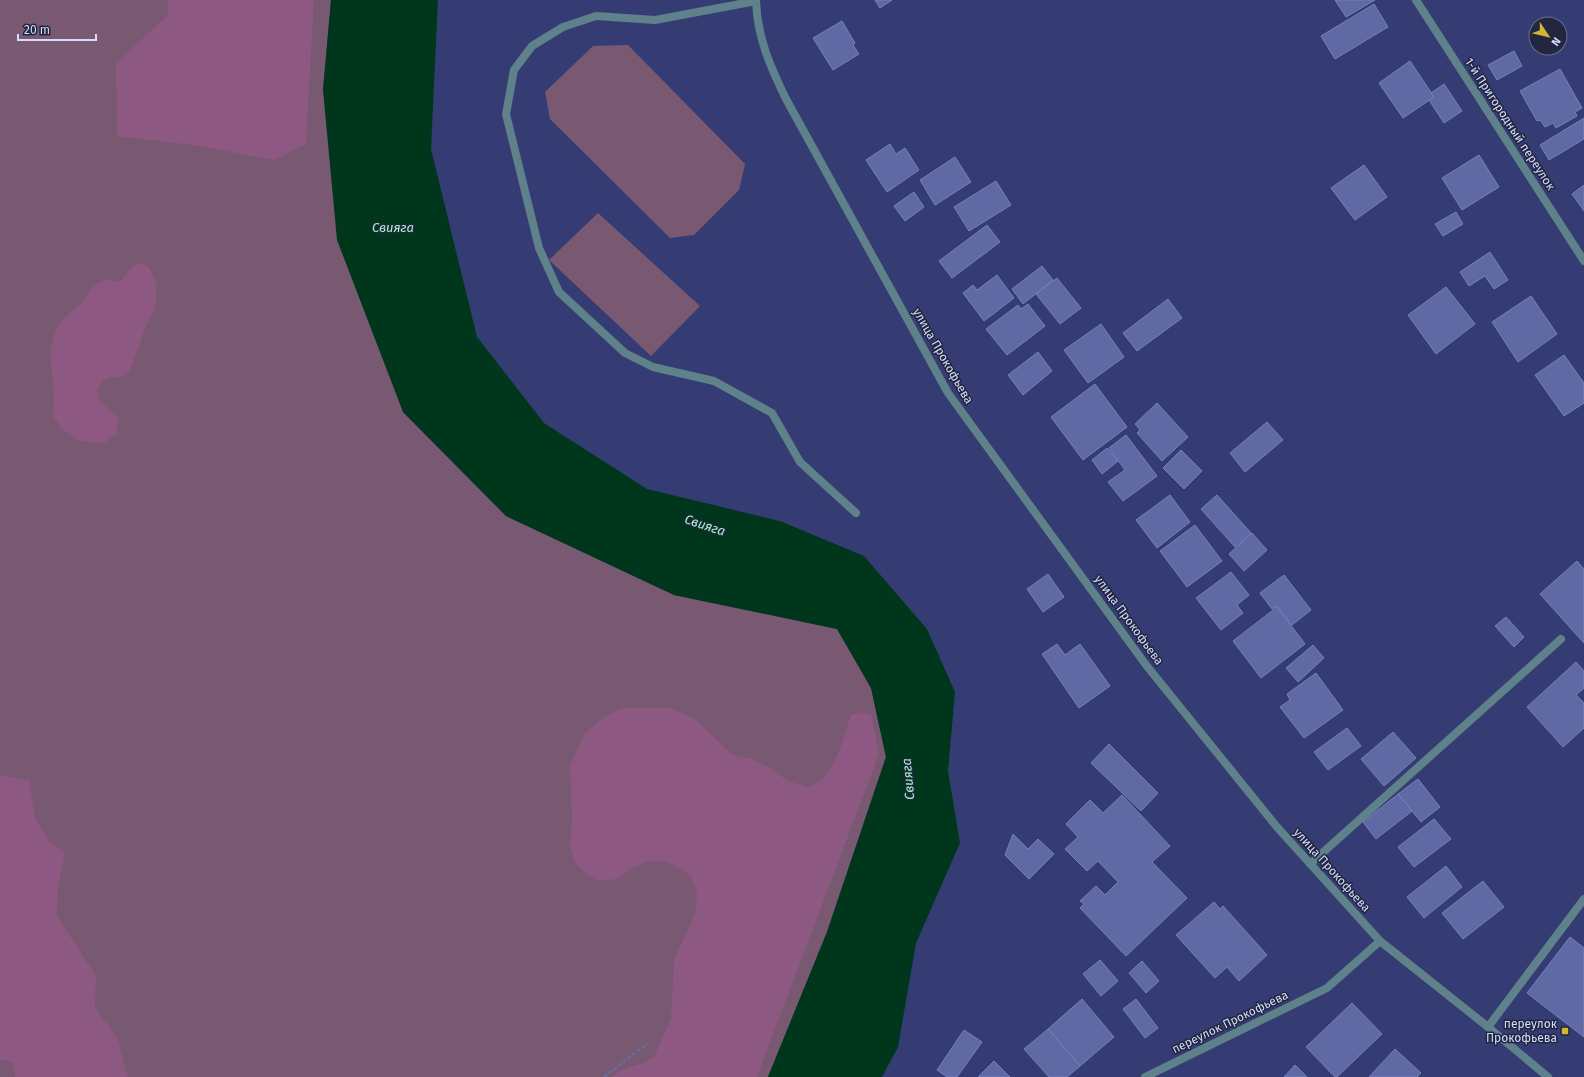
<svg xmlns="http://www.w3.org/2000/svg" width="1584" height="1077" font-family="'Fira Sans',sans-serif">
<rect width="100%" height="100%" fill="#353c73"/>
<g fill="#795871">
<polygon points="0,0 331,0 323,90 403,412 506,516 674,595 837,629 871,688 886,757 827,932 768,1077 0,1077"/>
<polygon points="628,45 745,164 739,190 694,235 670,238 550,119 545,92 593,46"/>
<polygon points="598,213 700,306 651,356 549,260"/>
</g>
<g fill="#8d5881">
<polygon points="168,0 314,0 306,144 275,160 192,145 117,136 116,63 168,15"/>
<path d="M 141,263 L 149,267 L 157,284 L 155,309 L 146,326 L 130,371 L 123,377 C 108,376 104,377 97,390 L 100,401 L 118,418 L 117,434 L 102,444 L 77,440 L 62,429 L 53,416 L 54,395 L 50,350 L 56,330 L 65,317 L 83,302 L 93,286 L 105,280 L 121,281 L 132,267 Z"/>
<polygon points="622,708 669,708 695,719 733,755 752,759 770,768 788,781 808,787 821,781 831,768 841,746 851,715 862,712 871,715 879,754 757,1077 612,1077 623,1069 641,1064 654,1057 671,1019 674,960 695,914 697,893 691,876 668,862 650,861 633,868 617,879 598,881 587,874 575,863 570,845 572,819 570,765 585,733 604,717"/>
<polygon points="0,775 29,780 35,818 48,840 65,853 58,887 57,916 96,976 95,1008 117,1038 128,1077 15,1077 12,1062 0,1059"/>
</g>
<polygon fill="#00361b" points="331,0 438,0 431,149 477,337 544,423 647,489 780,521 864,556 927,629 955,692 948,771 960,843 916,943 898,1047 882,1077 768,1077 827,932 886,757 871,688 837,629 674,595 506,516 403,412 337,240 323,90"/>
<g fill="#5f69a4" stroke="#7581bd">
<polygon points="875,0 892,0 880,8"/>
<polygon points="1335,0 1375,0 1346,17"/>
<polygon points="1374,4 1388,27 1335,59 1321,36"/>
<polygon points="842,21 855,43 853,45 859,54 833,70 813,38"/>
<polygon points="1514,51 1522,66 1497,80 1488,65"/>
<polygon points="1410,61 1434,97 1403,118 1379,83"/>
<polygon points="1560,69 1582,108 1575,112 1577,116 1556,128 1553,123 1545,127 1540,120 1537,121 1520,91"/>
<polygon points="1444,84 1462,111 1444,123 1429,100 1434,97 1431,93"/>
<polygon points="1584,118 1584,139 1549,160 1540,145"/>
<polygon points="890,144 896,154 905,148 919,170 887,192 866,160"/>
<polygon points="1479,155 1499,187 1462,210 1442,178"/>
<polygon points="955,157 971,182 935,205 920,180"/>
<polygon points="1364,165 1387,197 1355,220 1331,188"/>
<polygon points="996,181 1011,205 969,231 954,207"/>
<polygon points="1584,185 1584,211 1572,194"/>
<polygon points="914,192 924,207 905,221 894,206"/>
<polygon points="1456,212 1463,224 1443,236 1435,224"/>
<polygon points="987,225 1000,242 952,278 939,261"/>
<polygon points="1490,252 1508,280 1494,289 1485,276 1469,286 1460,272"/>
<polygon points="1042,266 1053,280 1023,304 1012,289"/>
<polygon points="997,275 1014,298 984,321 963,293 973,285 977,290"/>
<polygon points="1057,278 1081,308 1060,324 1036,294"/>
<polygon points="1446,287 1475,324 1436,354 1408,315"/>
<polygon points="1531,296 1557,334 1518,362 1492,322"/>
<polygon points="1168,299 1182,318 1137,351 1123,333"/>
<polygon points="1028,304 1045,326 1007,355 986,329 1018,305 1021,309"/>
<polygon points="1101,324 1124,357 1088,383 1064,350"/>
<polygon points="1038,352 1052,371 1023,395 1008,375"/>
<polygon points="1564,355 1584,383 1584,403 1564,416 1535,375"/>
<polygon points="1095,384 1127,427 1083,460 1051,417"/>
<polygon points="1157,403 1188,437 1162,461 1137,433 1140,430 1135,424"/>
<polygon points="1267,422 1283,440 1245,472 1230,453"/>
<polygon points="1126,435 1157,476 1123,501 1108,482 1125,470 1109,448"/>
<polygon points="1107,448 1118,461 1102,474 1092,460"/>
<polygon points="1181,450 1202,471 1184,489 1163,468"/>
<polygon points="1170,495 1190,522 1157,548 1136,520"/>
<polygon points="1217,495 1251,533 1235,547 1201,509"/>
<polygon points="1195,525 1222,561 1187,587 1160,551"/>
<polygon points="1252,533 1267,550 1244,571 1229,554"/>
<polygon points="1577,561 1584,569 1584,643 1540,594"/>
<polygon points="1231,572 1249,595 1237,605 1243,613 1221,630 1196,598"/>
<polygon points="1048,574 1064,597 1043,612 1027,589"/>
<polygon points="1284,575 1311,610 1292,625 1277,606 1272,609 1260,593"/>
<polygon points="1277,607 1305,644 1261,678 1233,641"/>
<polygon points="1506,617 1524,637 1514,647 1495,626"/>
<polygon points="1057,644 1065,655 1080,644 1110,686 1079,708 1042,654"/>
<polygon points="1313,645 1324,658 1298,682 1286,668"/>
<polygon points="1576,662 1584,671 1584,688 1576,695 1584,703 1584,728 1563,747 1527,707"/>
<polygon points="1316,673 1343,710 1304,738 1280,707 1290,700 1287,694"/>
<polygon points="1347,728 1361,746 1328,770 1314,752"/>
<polygon points="1393,732 1416,758 1384,786 1361,759"/>
<polygon points="1109,744 1158,793 1141,811 1091,763"/>
<polygon points="1418,779 1440,807 1421,822 1398,794"/>
<polygon points="1398,794 1412,811 1376,839 1363,822"/>
<polygon points="1122,795 1170,846 1152,862 1187,898 1126,956 1080,908 1084,904 1080,901 1096,886 1105,895 1118,882 1098,861 1087,871 1065,849 1078,837 1066,824 1090,800 1103,813"/>
<polygon points="1434,819 1451,839 1414,867 1398,847"/>
<polygon points="1013,834 1028,849 1038,839 1054,854 1029,879 1005,855"/>
<polygon points="1446,866 1462,887 1424,918 1407,897"/>
<polygon points="1483,881 1504,907 1463,939 1442,913"/>
<polygon points="1214,902 1220,909 1223,906 1267,955 1239,981 1227,967 1215,978 1176,935"/>
<polygon points="1570,937 1584,948 1584,1037 1527,993"/>
<polygon points="1100,960 1118,981 1101,996 1083,974"/>
<polygon points="1142,961 1159,981 1146,993 1129,973"/>
<polygon points="1082,999 1114,1037 1080,1066 1048,1029"/>
<polygon points="1136,999 1158,1028 1145,1038 1123,1009"/>
<polygon points="1352,1003 1382,1034 1337,1077 1335,1077 1306,1047"/>
<polygon points="1048,1029 1080,1066 1067,1077 1049,1077 1024,1049"/>
<polygon points="964,1030 982,1042 957,1077 947,1077 937,1070"/>
<polygon points="1395,1049 1421,1073 1417,1077 1369,1077"/>
<polygon points="994,1061 1010,1077 978,1077"/>
<polygon points="1295,1065 1307,1077 1284,1077"/>
</g>
<g fill="none" stroke-linecap="round" stroke-linejoin="round">
<polyline stroke="#666d9d" stroke-width="2.5" stroke-dasharray="4 2" stroke-linecap="butt" points="604,1077 648,1043"/>
<g stroke="#5f818a" stroke-width="8">
<polyline points="756,1 655,20 596,16 563,27 532,46 514,70 506,114 539,248 559,292 625,353 653,367 714,381 772,413 800,462 856,513"/>
<polyline points="1310,864 1561,639"/>
<polyline points="1488,1027 1584,899"/>
</g>
<g stroke="#5f818a" stroke-width="8">
<path d="M 756,0 C 757,37 770,66 786,99 L 948,393 L 1146,665 L 1277,827 L 1380,941 L 1488,1027 L 1548,1077"/>
<polyline points="1416,0 1584,261"/>
<polyline points="1145,1077 1327,988 1380,941"/>
</g>
</g>
<rect fill="#d4b635" stroke="#22263f" stroke-width="1.5" x="1561" y="1027" width="8" height="8" rx="2"/>
<g text-anchor="middle" dominant-baseline="central" stroke-width="3" stroke-linejoin="round" paint-order="stroke">
<g font-size="12" fill="#d4dcfd" stroke="#22263f">
<text transform="translate(1510 124) rotate(57)">1-й Пригородный переулок</text>
<text transform="translate(943 356) rotate(60)">улица Прокофьева</text>
<text transform="translate(1129 620) rotate(54)">улица Прокофьева</text>
<text transform="translate(1332 870) rotate(48)">улица Прокофьева</text>
<text transform="translate(1230 1022) rotate(-26)">переулок Прокофьева</text>
</g>
<g font-size="12" fill="#d4dcfd" stroke="#22263f" text-anchor="end">
<text x="1557" y="1024">переулок<tspan x="1557" dy="14">Прокофьева</tspan></text>
</g>
<g font-size="13" font-style="italic" fill="#9ffbc0" stroke="#22263f">
<text x="393" y="227">Свияга</text>
<text transform="translate(705 525) rotate(18)">Свияга</text>
<text transform="translate(908 779) rotate(-95)">Свияга</text>
</g>
</g>
<g transform="translate(1548 36) rotate(125)"><circle r="19" fill="#22263f" stroke="#696f8b"/>
<path d="M0-3L7 15L0 10L-7 15Z" fill="#d4b635"/>
<text y="-6" font-size="11" font-weight="bold" text-anchor="middle" fill="#d4dcfd">N</text>
</g>
<path d="M18 34v6h78v-6" fill="none" stroke="#d4dcfd" stroke-width="2"/>
<text x="24" y="34" font-size="12" fill="#d4dcfd" stroke="#22263f" stroke-width="3" paint-order="stroke">20 m</text>
</svg>
